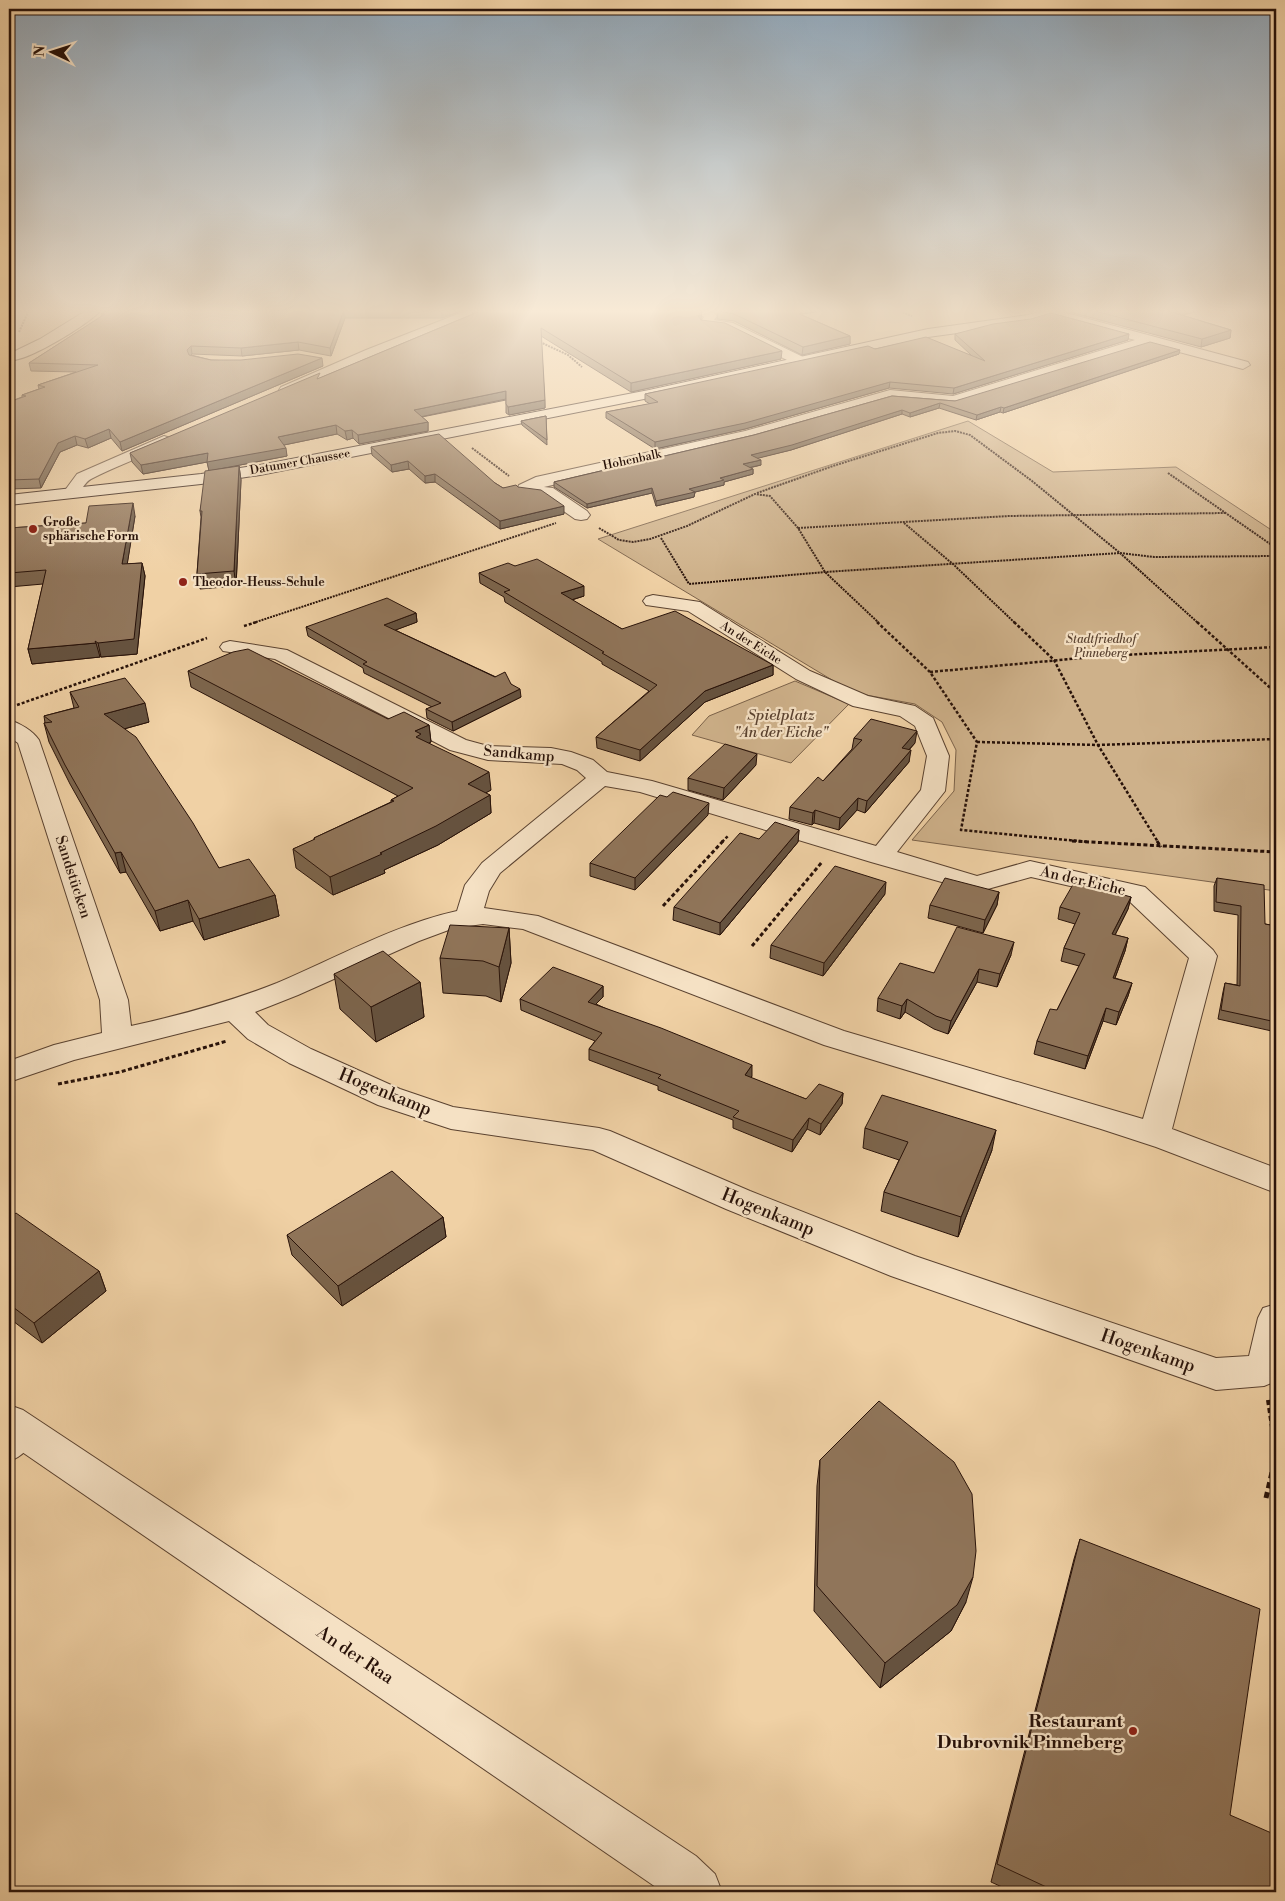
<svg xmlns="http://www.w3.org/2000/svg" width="1285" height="1901" font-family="'Libre Bodoni',serif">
<rect width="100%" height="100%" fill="#f0d1a5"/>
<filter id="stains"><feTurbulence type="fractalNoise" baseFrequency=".004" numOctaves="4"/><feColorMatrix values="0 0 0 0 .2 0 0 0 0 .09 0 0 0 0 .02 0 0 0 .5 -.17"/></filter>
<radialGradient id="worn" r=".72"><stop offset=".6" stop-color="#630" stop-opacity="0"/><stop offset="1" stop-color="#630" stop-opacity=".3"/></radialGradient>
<g fill="#ceb18a" stroke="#7b624a">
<polygon points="968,421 1053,472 1176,467 1276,533 1276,891 912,840 954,791 956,750 942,722 915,704 866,695 837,683 598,539"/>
<polygon points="795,681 849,704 791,763 692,735 709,716"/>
</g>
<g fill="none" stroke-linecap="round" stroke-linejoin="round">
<g stroke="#5a4230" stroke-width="2">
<path id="lane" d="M 26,1422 L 35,1425 L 38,1433 C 33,1445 22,1457 9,1461 L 9,1434 L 17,1425 Z"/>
</g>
<g stroke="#5a4230" stroke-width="2">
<g id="street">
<polygon points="468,310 485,310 483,313 376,356 291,393 281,393 279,390 281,387 366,350"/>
<polygon points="695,310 710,310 717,316 714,320 733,323 803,357 805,360 798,364 793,363 725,329 701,326 700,323 704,317"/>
<polygon points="1047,310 1055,310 1248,362 1250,365 1243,369 1149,344 954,404 891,398 753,438 544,487 553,488 587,511 590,515 587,519 581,520 575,519 542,496 519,493 517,489 519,485 536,477 745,431 890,390 953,396 1135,340 1047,316 1045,313"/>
<path d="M 164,436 L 170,438 L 172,441 L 170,444 C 144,456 116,466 91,479 C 80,485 81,501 65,497 L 63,493 L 77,474 Z"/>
<path d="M 653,595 L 700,602 L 810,671 L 868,696 L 915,706 L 933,718 L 949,756 L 945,791 L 897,852 L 977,876 L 1030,861 L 1145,887 L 1213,950 L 1217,956 L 1172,1129 L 1276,1168 L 1276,1193 L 1156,1147 L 1101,1129 L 824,1045 L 523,929 L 483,924 L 454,928 L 419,941 L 298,995 L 255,1012 L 268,1025 L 311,1049 L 400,1089 L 453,1107 L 599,1128 L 610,1131 L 750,1191 L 915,1256 L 1216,1358 L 1249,1356 L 1258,1318 L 1263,1308 L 1276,1304 L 1276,1381 L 1264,1386 L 1216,1390 L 891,1276 L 726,1209 L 593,1150 L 451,1129 L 378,1105 L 289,1063 L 248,1039 L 229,1021 L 74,1060 L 9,1082 L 9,1061 L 54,1045 L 102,1033 L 100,1000 L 18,743 L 9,737 L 9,720 C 20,723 33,731 39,740 L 128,1000 L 131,1026 C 181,1015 229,1002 277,983 C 336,958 394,925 457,911 L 465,885 L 482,863 L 586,778 L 577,770 L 562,764 L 488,760 L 450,750 L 275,659 L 223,651 L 220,647 L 223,643 L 230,641 L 287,650 L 466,740 L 488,746 L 551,748 L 571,752 L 593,760 L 607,772 L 652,781 L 876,846 L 921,790 L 927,756 L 915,726 L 900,716 L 853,706 L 796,679 L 688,611 L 646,605 L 643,601 L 646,597 ZM 605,786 L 640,792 L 871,862 L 977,892 L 1031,877 L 1127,899 L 1189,958 L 1143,1119 L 844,1031 L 538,916 L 484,908 L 489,891 L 500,873 Z"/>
<polygon points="9,1405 23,1410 696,1856 715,1874 722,1892 663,1892 9,1443"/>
</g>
</g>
<g stroke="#281209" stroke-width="2">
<g id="secondary">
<path d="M 87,310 L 101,310 C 91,323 24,364 9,360 L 9,354 L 40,339 Z"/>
<polygon points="1046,310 1064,310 1062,313 1030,323 928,337 649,398 260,475 201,484 9,505 9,495 201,474 260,465 649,390 928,329 1028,315"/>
</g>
</g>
<g stroke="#281209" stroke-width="2" stroke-dasharray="2 1" stroke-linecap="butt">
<polyline points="897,310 912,316"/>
<polyline points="19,332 29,310"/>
<polyline points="540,342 568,355 582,367"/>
<polyline points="472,448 509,476"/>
<polyline points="1168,473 1276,548"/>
<polyline points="757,493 833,466 938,433 955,431 970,435 1032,481 1120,553 1198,623"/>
<polyline points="904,523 954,565 1015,623"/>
<polyline points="599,528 619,540 633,542 650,539 687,526 755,494 770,496 798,528 825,572 879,623"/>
<polyline points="798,528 1009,516 1225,513"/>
<polyline points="661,538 689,584 825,572 1120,553 1154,557 1276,556"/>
<polyline points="253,623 556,523"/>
</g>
<g stroke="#281209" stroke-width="2.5" stroke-dasharray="3 2" stroke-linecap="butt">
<polyline points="877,622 930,672 977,742 961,830 1089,842"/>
<polyline points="1014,622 1054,660 1098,745 1158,842"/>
<polyline points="1197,622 1276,693"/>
<polyline points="244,626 257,622"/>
<polyline points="930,672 1103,656 1276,647"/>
<polyline points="17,705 207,638"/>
<polyline points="977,742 1098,745 1276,739"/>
<polyline points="722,842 729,835"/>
</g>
<g stroke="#281209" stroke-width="3" stroke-dasharray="4 2.5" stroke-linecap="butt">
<polyline points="1072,841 1276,852"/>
<polyline points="1157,841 1161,847"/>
<polyline points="663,906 723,841"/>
<polyline points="752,946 822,862"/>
<polyline points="58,1084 120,1072 227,1041"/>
</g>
<polyline stroke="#281209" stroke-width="4" stroke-dasharray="5 3" stroke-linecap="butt" points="1268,1400 1276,1454 1273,1465"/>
<polyline stroke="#281209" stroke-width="5" stroke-dasharray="6 4" stroke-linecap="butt" points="1266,1498 1274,1464"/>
<use href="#lane" fill="#f5e1c4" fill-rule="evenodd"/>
<use href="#street" fill="#f5e1c4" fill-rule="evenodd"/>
<use href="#secondary" fill="#f5e1c4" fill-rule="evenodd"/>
</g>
<g fill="#7c654d" stroke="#281209">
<polygon points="108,310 464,310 442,318 345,318 331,356 299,350 242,356 192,354 191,355 211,360 323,366 122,451 111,438 88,448 77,445 60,452 41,488 9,489 9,402 22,397 22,395 39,389 38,385 76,372 31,371 29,363 102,316 101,314"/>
<polygon points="702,310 701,320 781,359 631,392 541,336 545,408 509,415 506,413 506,400 422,417 428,422 428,431 359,444 353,438 347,440 337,434 284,445 287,456 224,468 239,466 241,480 236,586 200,589 197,574 201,517 200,511 209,470 207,462 143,474 132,462 130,453 320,378 473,314 472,311"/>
<polygon points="713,310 828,310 802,314 802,315 850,336 850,344 802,355 734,321 717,319 718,314"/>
<polygon points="1019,310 1040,310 1032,312"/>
<polygon points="1065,310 1203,310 1181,315 1231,330 1230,338 1201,347 1066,311"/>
<polygon points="955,334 1128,340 953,394 889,388 745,429 655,449 606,418 606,412 650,404 645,401 645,394 875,349 971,355 955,340"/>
<polygon points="1179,354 1003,413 1000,412 976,420 939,408 910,417 902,414 791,450 757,458 761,465 749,468 753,469 753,474 724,482 724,485 695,492 694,497 656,506 652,493 587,508 554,487 554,482 754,435 892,396 955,401"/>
<polygon points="546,416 547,445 522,425 521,421"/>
<polygon points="371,447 495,483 503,488 518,487 564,514 500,529 435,482 425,483 409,469 392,472 372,455"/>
<polygon points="135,516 127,564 142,563 145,576 137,654 101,657 99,656 100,657 32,664 28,649 43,584 9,587 9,528 86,523"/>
<polygon points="515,566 584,596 572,600 622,629 773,665 773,675 705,702 640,761 597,748 596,737 649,691 602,664 602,662 505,602 504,597 480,583 479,573"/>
<polygon points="416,613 417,622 395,630 511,684 521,697 453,731 427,718 426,709 432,707 364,673 363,668 308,636 306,627"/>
<polygon points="188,671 388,719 429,725 431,742 429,743 491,790 485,793 490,795 491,813 438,845 384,870 385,873 333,895 296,868 293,849 314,840 314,838 391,802 391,800 398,796 191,687"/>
<polygon points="70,692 149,722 124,729 219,868 275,895 279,916 204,940 193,921 160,931 126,872 120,873 70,784 49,742 44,723 45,723 44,716 74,708"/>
<polygon points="854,738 915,743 909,750 909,762 865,813 857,810 839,830 814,823 812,825 789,819 790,807 823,781 852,749"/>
<polygon points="756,765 723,800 688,790 688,778"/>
<polygon points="708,815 635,890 590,876 590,863"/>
<polygon points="799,830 798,842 720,935 673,920 674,907 759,839"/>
<polygon points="1217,878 1265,924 1276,926 1276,1032 1218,1019 1223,992 1225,983 1237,985 1238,915 1214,911 1214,886"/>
<polygon points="999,892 997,905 983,933 928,918 930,905"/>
<polygon points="885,894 823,976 770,958 771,945"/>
<polygon points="1131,897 1128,909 1115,935 1128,938 1125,951 1115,978 1132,983 1128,996 1116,1025 1103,1021 1085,1069 1034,1054 1037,1041 1057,1010 1079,966 1061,961 1064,948 1075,924 1058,919 1060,907"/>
<polygon points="509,928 511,963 501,1002 486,996 443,993 440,958"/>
<polygon points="1011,955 997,987 977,982 948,1034 934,1029 905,1012 900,1019 877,1011 878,998 934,973"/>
<polygon points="334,974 420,982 424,1017 376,1042 340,1009"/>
<polygon points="603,986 603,997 596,1004 752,1076 751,1078 806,1099 843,1093 842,1104 820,1135 807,1129 792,1152 733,1128 733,1120 658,1090 658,1086 589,1060 589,1049 595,1041 521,1010 520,999"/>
<polygon points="865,1128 992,1150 958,1237 881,1211 884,1192 899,1160 863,1148"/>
<polygon points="443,1217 446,1237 342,1306 292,1255 287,1235"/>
<polygon points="9,1218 99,1271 106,1291 42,1343 9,1318"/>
<polygon points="820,1460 966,1602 951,1631 880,1688 814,1611 817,1486"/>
<polygon points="1080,1539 1230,1815 1276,1892 1013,1892 991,1882 1074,1559"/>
</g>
<g fill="#65523f" stroke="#281209">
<polygon points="344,310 345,318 331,356 330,348"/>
<polygon points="444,310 464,310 442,318 442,311"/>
<polygon points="702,310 701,317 698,324 698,316"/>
<polygon points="792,310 828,310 802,314 802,321"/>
<polygon points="1032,310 1040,310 1032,312"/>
<polygon points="1174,310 1203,310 1167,319 1168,311"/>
<polygon points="1231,330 1230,338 1201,347 1202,339"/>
<polygon points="1129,334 1128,340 953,394 954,388"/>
<polygon points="850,336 850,344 802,355 803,347"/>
<polygon points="298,342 299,350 242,356 241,348"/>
<polygon points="191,346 192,354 188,358 187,350"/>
<polygon points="1180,350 1179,354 1003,413 1004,408"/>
<polygon points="782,351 781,359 631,392 631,383"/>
<polygon points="322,358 323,366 122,451 120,442"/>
<polygon points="890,382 889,388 745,429 655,449 655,442"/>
<polygon points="506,391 506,399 415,418 414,410"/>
<polygon points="545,400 545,408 509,415 508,407"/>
<polygon points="940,403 939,408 910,417 910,413"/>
<polygon points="1001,407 1000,412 976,420 977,415"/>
<polygon points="902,410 902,414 791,450 751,460 751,455"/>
<polygon points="428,422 428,431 359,444 358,435"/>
<polygon points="336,425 337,434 279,446 278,437"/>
<polygon points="109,429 111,438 88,448 85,439"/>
<polygon points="352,430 353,438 347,440 345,431"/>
<polygon points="75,436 77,445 60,452 41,488 39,479 58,443"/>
<polygon points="286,448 287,456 209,471 207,462 143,474 141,465 208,453"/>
<polygon points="761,460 761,465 743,469 743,464"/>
<polygon points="408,461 409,469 392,472 391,465"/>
<polygon points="239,466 241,480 236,586 234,571"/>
<polygon points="753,469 753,474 724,482 724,485 695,492 694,497 656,506 656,501 689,489 720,478"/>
<polygon points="435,474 435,482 425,483 425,476"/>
<polygon points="652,488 652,493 587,508 587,504"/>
<polygon points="133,503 135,516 125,578 122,564"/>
<polygon points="564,506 564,514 500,529 500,521"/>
<polygon points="142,563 145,576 137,654 101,657 98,643"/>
<polygon points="584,586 584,596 561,603 561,593"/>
<polygon points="416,613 417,622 385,634 384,625"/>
<polygon points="96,643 100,657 32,664 28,649"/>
<polygon points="773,665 773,675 705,702 640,761 640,750 705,691"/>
<polygon points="520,689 521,697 453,731 452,722"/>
<polygon points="145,703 149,722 109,733 104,714"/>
<polygon points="429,725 431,742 423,746 418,754 415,731"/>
<polygon points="917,731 915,743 900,759 902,748"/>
<polygon points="911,750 909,762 865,813 867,801"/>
<polygon points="757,754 756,765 723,800 724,788"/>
<polygon points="489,772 491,790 469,802 468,784"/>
<polygon points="490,795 491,813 438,845 384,870 385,873 333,895 330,877 380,853"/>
<polygon points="858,798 857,810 839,830 840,818"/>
<polygon points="709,803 708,815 635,890 635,878"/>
<polygon points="815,810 814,823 812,825 813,813"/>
<polygon points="799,830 798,842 720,935 720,923"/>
<polygon points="121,852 126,872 120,873 115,853"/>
<polygon points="9,874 10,877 10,973 9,974"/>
<polygon points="886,882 885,894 823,976 824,963"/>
<polygon points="999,892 997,905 983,933 985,920"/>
<polygon points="275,895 279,916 204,940 199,919"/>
<polygon points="1131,897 1128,909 1109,947 1112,934"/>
<polygon points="188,900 193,921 160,931 155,911"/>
<polygon points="509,928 511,963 501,1002 499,967"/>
<polygon points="1128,938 1125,951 1110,991 1113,978"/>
<polygon points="1014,942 1011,955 997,987 1000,974"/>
<polygon points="979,969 977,982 948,1034 951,1021"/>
<polygon points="420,982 424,1017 376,1042 371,1007"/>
<polygon points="1132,983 1128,996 1116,1025 1119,1012"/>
<polygon points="603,986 603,997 588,1012 588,1002"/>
<polygon points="907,999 905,1012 900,1019 902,1006"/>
<polygon points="1106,1008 1103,1021 1085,1069 1088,1056"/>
<polygon points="752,1065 752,1076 744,1086 745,1075"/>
<polygon points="843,1093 842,1104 820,1135 821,1124"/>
<polygon points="809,1118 807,1129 792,1152 793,1140"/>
<polygon points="996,1130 992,1150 958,1237 961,1217"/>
<polygon points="443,1217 446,1237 342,1306 338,1286"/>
<polygon points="99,1271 106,1291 42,1343 34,1323"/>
<polygon points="973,1577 966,1602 951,1631 880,1688 885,1663"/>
</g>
<g fill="#90755a" stroke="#281209">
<polygon points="108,310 444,310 442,311 344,310 330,348 298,342 241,348 191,346 187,350 189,355 211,360 241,360 298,354 322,358 120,442 109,429 85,439 75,436 58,443 39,479 9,480 9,402 26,396 22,395 45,387 38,385 98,365 29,363 105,314 101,314"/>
<polygon points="477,310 702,310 698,316 701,320 725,323 782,351 631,383 541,328 545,400 508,407 506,404 506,391 414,410 428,422 358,435 352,430 345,431 336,425 278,437 286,448 207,462 208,453 141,465 130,453 320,373 317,379 478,312 472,311"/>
<polygon points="718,310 795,310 802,313 799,314 850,336 803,347 734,314 718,311"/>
<polygon points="1091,310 1174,310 1168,311 1231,330 1202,339"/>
<polygon points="1051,313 1129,334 954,388 890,382 745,423 655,442 606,412 658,402 645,394 868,346 875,349 926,337 985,361 955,334 993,324 1031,319"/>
<polygon points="1150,342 1180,350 1004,408 1001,407 977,415 940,403 910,413 902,410 792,445 751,455 761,460 743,464 753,469 720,478 724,480 689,489 695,492 656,501 652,488 587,504 554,482 754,435 892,396 955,401"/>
<polygon points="546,416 547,440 521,421"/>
<polygon points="439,434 495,483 503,488 516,485 518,487 541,490 564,506 500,521 435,474 425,476 408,461 391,465 371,447"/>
<polygon points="239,466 234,571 197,574 202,511 200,511 205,471"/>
<polygon points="133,503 122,564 142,563 134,639 98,643 95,641 96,643 28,649 46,570 9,573 9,528 86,523 89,506"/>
<polygon points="537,559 584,586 561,593 622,629 675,611 773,665 705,691 640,750 596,737 657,685 602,653 604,652 504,592 510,590 479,573 508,563 515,566"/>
<polygon points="387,598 416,613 384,625 495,677 505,672 511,684 520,689 452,722 426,709 441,703 363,664 367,662 306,627"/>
<polygon points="248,649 388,719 404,712 429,725 415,731 421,734 416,737 489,772 468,784 490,795 436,826 380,853 382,854 330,877 293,849 315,839 314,838 394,801 391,800 413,788 188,671 233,652"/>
<polygon points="125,678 145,703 104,714 136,737 193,823 219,868 249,859 275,895 199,919 188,900 155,911 121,852 115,853 65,765 44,723 52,722 44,716 79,707 70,692"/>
<polygon points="871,719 917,731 902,748 911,750 867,801 858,798 840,818 815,810 813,813 790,807 818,777 823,781 862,740 854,738"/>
<polygon points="725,744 757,754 724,788 688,778"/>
<polygon points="673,792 709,803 635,878 590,863 660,795 667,797"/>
<polygon points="775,822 799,830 720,923 674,907 740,833 759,839"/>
<polygon points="835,866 886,882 824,963 771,945"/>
<polygon points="945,878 999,892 985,920 930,905"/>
<polygon points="1217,878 1264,885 1265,924 1276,926 1276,1022 1221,1010 1225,983 1240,986 1241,906 1216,902"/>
<polygon points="1075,881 1131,897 1112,934 1128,938 1113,978 1132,983 1119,1012 1106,1008 1088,1056 1037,1041 1050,1009 1057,1010 1085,954 1064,948 1080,913 1060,907"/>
<polygon points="450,925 509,928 499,967 483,961 440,958"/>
<polygon points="957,927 1014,942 1000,974 979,969 951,1021 936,1016 907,999 902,1006 878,998 900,963 934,973"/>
<polygon points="383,951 420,982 371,1007 334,974"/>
<polygon points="553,967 603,986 588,1002 661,1028 752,1065 745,1075 806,1099 819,1084 843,1093 821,1124 809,1118 793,1140 733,1117 739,1111 658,1078 661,1075 589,1049 602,1033 520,999"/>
<polygon points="882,1095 996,1130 961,1217 884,1192 908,1142 865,1128"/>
<polygon points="392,1171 443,1217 338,1286 287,1235"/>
<polygon points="16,1213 99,1271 34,1323 9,1304 9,1218"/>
<polygon points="879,1401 954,1462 972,1494 976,1551 973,1577 957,1605 885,1663 817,1586 820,1460"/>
<polygon points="1080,1539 1260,1609 1230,1815 1276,1835 1276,1892 1057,1892 997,1864"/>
</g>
<linearGradient id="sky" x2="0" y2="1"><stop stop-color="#90a6b8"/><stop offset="0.54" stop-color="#f8ead6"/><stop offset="1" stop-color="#f8ead6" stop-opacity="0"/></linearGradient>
<rect width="1285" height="576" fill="url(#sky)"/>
<g fill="#8f2418" stroke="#f5e1c4" stroke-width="2">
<circle cx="33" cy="529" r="5"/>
<circle cx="183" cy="582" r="5"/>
<circle cx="1133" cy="1731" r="5"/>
</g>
<g text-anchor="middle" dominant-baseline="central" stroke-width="4.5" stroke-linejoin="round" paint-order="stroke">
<g font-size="12" fill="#281209" stroke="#f5e1c4">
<text transform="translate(632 460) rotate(-12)">Hohenbalk</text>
<text transform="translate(300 462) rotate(-10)">Datumer Chaussee</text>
<text transform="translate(751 643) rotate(32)">An der Eiche</text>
</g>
<g font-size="12" font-weight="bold" fill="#281209" stroke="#f5e1c4" text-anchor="start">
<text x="43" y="522">Große<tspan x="43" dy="14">sphärische Form</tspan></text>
<text x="193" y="582">Theodor-Heuss-Schule</text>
</g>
<g font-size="12" font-style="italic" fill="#5a4230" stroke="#f5e1c4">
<text x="1101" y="639">Stadtfriedhof<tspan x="1101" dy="14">Pinneberg</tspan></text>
</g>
<g font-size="15" font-style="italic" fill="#5a4230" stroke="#f5e1c4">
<text x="781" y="715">Spielplatz<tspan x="781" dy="17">"An der Eiche"</tspan></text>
</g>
<g font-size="15" fill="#281209" stroke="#f5e1c4">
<text transform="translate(519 754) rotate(5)">Sandkamp</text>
<text transform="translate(73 877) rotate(72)">Sandstücken</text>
<text transform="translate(1083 881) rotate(13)">An der Eiche</text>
</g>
<g font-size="18" fill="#281209" stroke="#f5e1c4">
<text transform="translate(385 1092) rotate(22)">Hogenkamp</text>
<text transform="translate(768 1212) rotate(22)">Hogenkamp</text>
<text transform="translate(1148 1351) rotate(19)">Hogenkamp</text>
<text transform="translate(355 1655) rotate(34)">An der Raa</text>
</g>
<g font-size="18" font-weight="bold" fill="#281209" stroke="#f5e1c4" text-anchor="end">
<text x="1123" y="1721">Restaurant<tspan x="1123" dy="21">Dubrovnik Pinneberg</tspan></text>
</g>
</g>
<rect width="1285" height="1901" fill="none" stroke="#f0d1a5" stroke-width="30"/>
<rect x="10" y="10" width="1265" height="1881" fill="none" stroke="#281209" stroke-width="2.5"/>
<rect x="15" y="15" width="1255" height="1871" fill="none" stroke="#281209"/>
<g transform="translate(52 52) rotate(274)" stroke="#f5e1c4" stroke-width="4" paint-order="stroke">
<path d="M0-4L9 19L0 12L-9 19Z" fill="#281209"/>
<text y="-8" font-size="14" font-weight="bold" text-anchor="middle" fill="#281209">N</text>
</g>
<rect width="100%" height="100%" filter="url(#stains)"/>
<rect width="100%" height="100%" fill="url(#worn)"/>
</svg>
